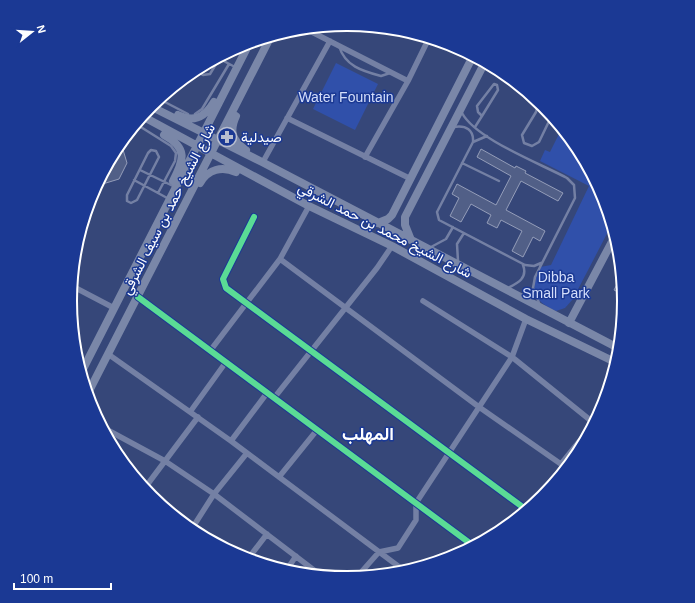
<svg xmlns="http://www.w3.org/2000/svg" width="695" height="603" font-family="Helvetica,Vazirmatn,sans-serif">
<style>
.green{fill:#3050aa}
.building{fill:#515f87;stroke:#949db9}
.lines{fill:none;stroke-linecap:round;stroke-linejoin:round}
.lane{stroke:#7480a4;stroke-width:2.5}
.street{stroke:#7480a4;stroke-width:5.5}
.secondary{stroke:#7a87a8;stroke-width:8}
.cycleway-casing{stroke:#1b3994;stroke-width:8}
.cycleway{stroke:#5adb95;stroke-width:6}
.labels{text-anchor:middle;dominant-baseline:central;stroke-width:3;stroke-linejoin:round;paint-order:stroke}
.park-label{font-size:14px;fill:#d4defb;stroke:#1b3994}
.poi-label{font-size:14px;fill:#fff;stroke:#1b3994;text-anchor:start}
.street-label{font-size:14px;fill:#fff;stroke:#1b3994}
.district-label{font-size:18px;font-weight:bold;fill:#fff;stroke:#1b3994}
.rim{fill:none;stroke:#fff;stroke-width:2}
</style>
<rect width="100%" height="100%" fill="#364779"/>
<!-- green -->
<path class="green" d="M336,63L378,84L355,130L313,109Z
M562,128C586,156 602,188 612,224L573,299L565,308L556,311C532,300 530,291 540,267L551,265L589,186L540,161L545,150L550,152Z"/>
<!-- building -->
<path class="building" d="M121,143L127,163L119,179L96,186Z
M481,149L515,168L516,166L526,171L525,173L563,193L558,201L521,181L506,210L545,231L540,241L533,237L523,257L512,251L522,231L501,220L497,228L487,223L491,215L471,204L461,222L450,216L459,198L452,194L457,184L496,205L511,176L477,157Z
M622,275L624,295L614,290Z"/>
<g class="lines">
<!-- lane -->
<path class="lane" d="M339,46C345,66 362,71 381,76L390,73
M218,58L235,67
M194,70L203,75L210,74L219,59
M512,79C516,96 534,92 538,105L536,112L522,135L524,143L532,146L539,142L552,115
M494,84L497,85L498,90L482,116L478,112L477,106Z
M159,99L188,114
M462,113C476,139 539,163 567,178L574,185L575,198L535,277L533,288L539,303
M195,114L202,109L229,64
M136,124L171,146L176,153L175,161L158,193
M454,127C466,125 474,130 473,142L437,212L439,220L525,265L534,266L541,263
M475,127L482,116
M473,142L487,136
M151,150L156,151L159,157L137,200L131,203L127,201V195L148,153Z
M462,163L499,181
M140,170L175,187
M134,180L169,199
M431,247L446,239L453,227
M458,261L457,244L464,233
M508,288C518,283 528,278 523,265"/>
<!-- street -->
<path class="street" d="M304,28L408,81
M287,118L411,179
M365,157L408,81L429,38
M264,160L330,41
M254,217L223,279L226,288L528,511
M280,259L479,407L568,469
M72,286L114,308
M138,297L475,547
M423,301L512,357L595,424
M210,351L280,259L309,206
M108,354L231,441L406,572
M274,398L377,268L392,246
M190,412L226,362
M102,427L165,461L214,494L323,577
M231,441L267,393
M561,464L594,423
M279,477L317,430
M144,489L198,417
M191,530L214,494L247,453
M247,560L267,534
M286,571L296,556
M356,578L379,552L398,548L416,520V503L512,357L526,319"/>
<!-- secondary -->
<path class="secondary" d="M150,106L262,162L620,349
M178,115C194,123 205,117 214,102
M142,116L309,206L392,246L526,319L617,363
M236,116C229,131 232,141 246,150
M164,135C188,148 184,160 173,181
M200,183C208,169 222,166 236,172
M378,223L388,219L392,215L473,56
M411,240L405,225V217L485,62
M569,323L616,234
M81,373L250,42
M87,395L271,36"/>
<!-- cycleway casing -->
<g class="cycleway-casing">
<path id="cycleway" d="M254,217L223,279L226,288L528,511
M138,297L475,547"/>
</g>
<!-- cycleway -->
<use href="#cycleway" class="cycleway"/>
</g>
<!-- icons -->
<defs>
<g id="pharmacy-ring" transform="scale(1)"><circle r="9.5" fill="#1b3994" stroke="#b9bfd0" stroke-width="1.5"/><path d="M-2-6h4v4h4v4h-4v4h-4v-4h-4v-4h4Z" fill="#b9bfd0"/></g>
</defs>
<g fill-rule="evenodd">
<use href="#pharmacy-ring" x="227" y="137"/>
</g>
<g class="labels">
<!-- park labels -->
<g class="park-label">
<text x="346" y="97">Water Fountain</text>
<text x="556" y="277">Dibba<tspan x="556" dy="16">Small Park</tspan></text>
</g>
<!-- poi labels -->
<g class="poi-label">
<text x="241" y="137">صيدلية</text>
</g>
<!-- street labels -->
<g class="street-label">
<text transform="translate(168 209) rotate(-63)">شارع الشيخ حمد بن سيف الشرقي</text>
<text transform="translate(385 230) rotate(27)">شارع الشيخ محمد بن حمد الشرقي</text>
</g>
<!-- district labels -->
<g class="district-label">
<text x="368" y="434">المهلب</text>
</g>
</g>
<!-- crop -->
<path d="M0 0H695V603H0ZM77 301a270 270 0 1 1 540 0a270 270 0 1 1-540 0Z" fill="#1b3994" fill-rule="evenodd"/>
<path class="rim" d="M77 301a270 270 0 1 1 540 0a270 270 0 1 1-540 0Z"/>
<!-- north arrow -->
<g transform="translate(32 32) rotate(73)" stroke="#1b3994" stroke-width="3" paint-order="stroke">
<path d="M0-3L7 15L0 10L-7 15Z" fill="#ffffff"/>
<text y="-6" font-size="11" font-weight="bold" text-anchor="middle" fill="#ffffff">N</text>
</g>
<!-- scale -->
<path d="M14 583v6h97v-6" fill="none" stroke="#ffffff" stroke-width="2"/>
<text x="20" y="583" font-size="12" fill="#ffffff" stroke="#1b3994" stroke-width="3" paint-order="stroke">100 m</text>
</svg>
